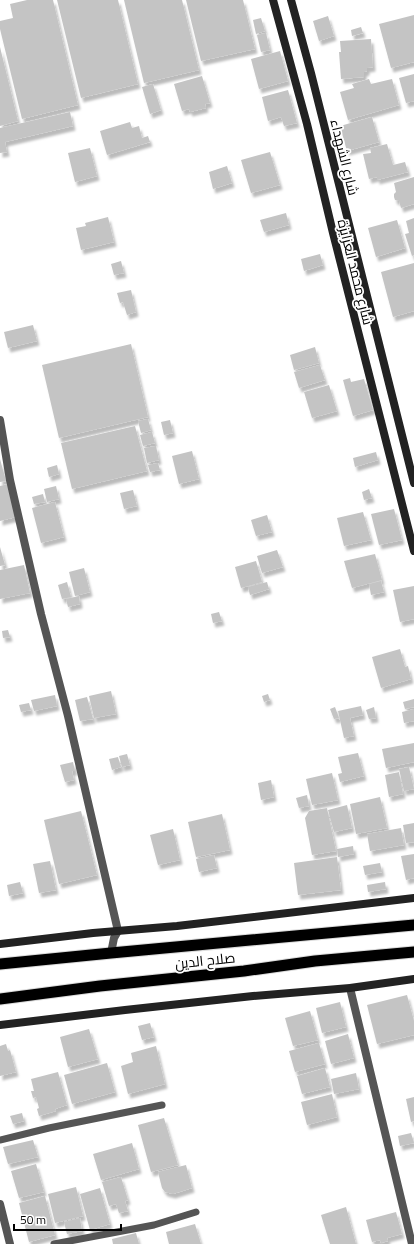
<svg xmlns="http://www.w3.org/2000/svg" width="414" height="1244" font-family="'Titillium Web',Cairo,sans-serif">
<style>
.building{fill:#c4c4c4;filter:url(#shadow)}
.lines{fill:none;stroke-linecap:round;stroke-linejoin:round}
.trunk-casing{stroke:#dbdbdb;stroke-width:13}
.service{stroke:#555;stroke-width:7}
.minor{stroke:#555;stroke-width:8}
.secondary{stroke:#222;stroke-width:8}
.trunk{stroke:#000;stroke-width:11}
.labels{text-anchor:middle;dominant-baseline:central;stroke-width:3.5;stroke-linejoin:round;paint-order:stroke}
.street-label{font-size:14px;fill:#000;stroke:#fff}
</style>
<defs>
<filter id="shadow"><feDropShadow dx="2.5" dy="4.5" stdDeviation="1" flood-color="#0004"/></filter>
</defs>
<rect width="100%" height="100%" fill="#fff"/>
<!-- building -->
<path class="building" d="M27,0H53L78,105L22,119L0,29V21L13,18L10,4Z
M57,0H118L138,84L81,98Z
M124,0H182L199,70L144,83Z
M186,0H243L255,49L201,61Z
M414,15V62L391,68L379,24Z
M328,16L334,36L319,41L313,21Z
M261,18L265,31L256,34L253,20Z
M361,27L363,33L352,36L351,30Z
M266,33L270,50L261,52L257,35Z
M371,39L373,67L367,68V71L364,72V77L341,79L339,52H341L340,41Z
M0,47L18,121L0,126Z
M280,51L288,81L259,89L251,59Z
M414,74V101L406,103L399,78Z
M202,76L210,103L205,104L206,108L190,112L189,109L182,111L174,84Z
M369,79L371,84L392,79L399,105L348,120L340,92L354,88L352,84Z
M153,84L161,110L150,114L142,87Z
M288,90L297,123L284,126L281,117L268,121L262,97Z
M70,112L73,126L5,142L7,152L0,153V128Z
M372,117L379,142L347,151L340,126Z
M130,122L132,128L139,126L142,138L148,136L150,142L107,155L100,131Z
M387,144L393,165L405,162L408,172L377,180V177L369,179L363,154L371,153L370,148Z
M90,148L97,176L75,182L68,153Z
M270,152L280,185L251,193L241,160Z
M227,166L232,183L213,189L209,172Z
M414,177V204L401,208L399,201L395,200L394,197V194L396,192L394,183Z
M286,213L289,225L264,232L260,220Z
M108,217L114,242L81,250L76,228L86,226L85,223Z
M414,218V255L412,256L405,234L409,233L406,221Z
M397,220L405,248L376,257L368,228Z
M320,254L323,265L304,271L301,259Z
M121,261L124,273L114,275L111,264Z
M414,263V311L393,317L381,272Z
M131,290L136,312L127,315L123,302L120,303L117,293Z
M33,325L37,341L8,348L4,332Z
M131,344L148,417L59,438L42,365Z
M315,347L319,363L294,370L290,355Z
M320,365L325,380L299,388L294,372Z
M350,378L351,382L364,379L373,410L353,416L343,380Z
M329,385L337,411L312,418L304,392Z
M148,419L151,430L141,433L138,421Z
M170,420L173,433L164,435L161,422Z
M135,426L147,471L72,489L61,443Z
M152,432L155,443L143,446L140,435Z
M156,446L159,460L147,463L144,448Z
M192,451L199,479L179,484L172,456Z
M376,452L378,460L355,467L353,458Z
M0,459L6,481L0,482Z
M158,463L160,470L150,472L148,465Z
M57,465L59,474L49,477L47,468Z
M8,484L16,517L0,521V486Z
M56,486L59,499L47,502L44,489Z
M369,489L372,498L364,500L362,492Z
M133,490L137,506L124,509L120,493Z
M43,494L45,502L34,504L32,497Z
M55,502L64,537L41,543L32,508Z
M394,509L402,540L379,545L371,514Z
M363,512L371,540L344,546L337,518Z
M267,515L272,532L256,536L251,520Z
M0,547L5,565L0,566Z
M277,550L283,567L262,573L257,556Z
M375,554L382,580L352,588L344,561Z
M256,561L262,582L241,588L235,567Z
M24,565L30,593L0,599V570Z
M84,568L90,592L75,596L69,572Z
M381,581L384,592L371,595L369,584Z
M67,582L71,597L62,599L58,585Z
M267,582L269,589L250,595L248,587Z
M414,586V619L400,622L393,590Z
M79,596L80,604L68,607L66,599Z
M219,612L222,621L213,623L211,614Z
M8,630L10,637L3,638L2,631Z
M400,649L405,667L408,666L411,679L381,688L372,657Z
M111,691L116,714L94,718L89,696Z
M268,694L270,700L264,702L262,696Z
M55,695L57,706L34,711L31,700Z
M87,697L93,719L80,721L75,700Z
M414,699V707L405,709L403,702Z
M29,703L31,710L21,712L19,705Z
M361,706L363,715L350,718L354,736L344,738L338,711Z
M335,707L339,718L334,719L330,709Z
M374,707L376,718L369,719L366,710Z
M414,709V721L404,723L402,712Z
M414,743V762L386,768L382,749Z
M358,753L364,776L340,782L338,774L342,773L338,757Z
M127,754L130,765L122,767L119,756Z
M118,757L121,767L112,770L109,759Z
M73,762L75,771H72L74,780L65,782L60,765Z
M409,767L414,789L404,791L399,769Z
M399,772L403,794L389,797L385,775Z
M332,773L338,800L312,805L306,779Z
M271,780L274,797L261,800L258,783Z
M307,795L309,806L299,808L296,798Z
M380,797L387,828L356,834L350,804Z
M347,805L352,828L334,832L328,810Z
M327,808L336,851L312,855L305,818L309,811Z
M81,811L97,875L59,884L44,820Z
M222,814L230,850L196,857L188,822Z
M414,823V842L406,843L403,825Z
M401,828L404,845L370,851L367,834Z
M173,829L180,860L158,865L150,835Z
M353,846L354,854L338,857L337,849Z
M414,854V878L406,880L401,856Z
M214,855L217,868L199,872L196,859Z
M337,857L341,890L298,895L294,863Z
M50,861L56,890L39,893L33,864Z
M380,863L382,872L365,875L363,866Z
M20,882L23,893L9,896L7,885Z
M385,882L386,889L368,892L367,885Z
M407,995L414,1021V1035L377,1044L367,1005Z
M340,1002L346,1027L322,1033L316,1008Z
M310,1011L318,1040L293,1046L285,1018Z
M150,1023L154,1037L142,1040L138,1026Z
M89,1029L98,1059L68,1067L60,1037Z
M348,1034L354,1058L331,1064L325,1041Z
M319,1043L325,1064L295,1072L289,1051Z
M6,1044L8,1051L10,1050L16,1072L0,1076V1046Z
M156,1046L165,1084L128,1094L121,1066L133,1062L131,1053Z
M107,1063L115,1092L72,1104L64,1075Z
M325,1068L330,1087L302,1094L297,1076Z
M58,1072L67,1105L55,1109L56,1111L39,1116L37,1109L39,1108L36,1097L33,1098L31,1091H34L31,1079Z
M356,1073L359,1089L334,1094L331,1079Z
M332,1094L337,1117L307,1125L301,1102Z
M414,1097V1121L411,1122L406,1099Z
M22,1113L24,1121L13,1124L10,1116Z
M164,1118L178,1165L151,1172L138,1125Z
M411,1133L414,1143L400,1146L398,1136Z
M33,1140L38,1157L8,1164L3,1147Z
M132,1143L139,1169L101,1180L93,1154Z
M36,1164L44,1192L19,1198L11,1171Z
M186,1165L192,1188L173,1194L165,1192L162,1188L158,1172Z
M121,1177L128,1200L125,1201L128,1211L119,1213L116,1204L109,1206L102,1182Z
M76,1187L83,1216L55,1223L48,1194Z
M100,1188L110,1224L90,1230L80,1194Z
M45,1196L55,1235L29,1242L19,1203Z
M346,1207L356,1244H330L321,1215Z
M396,1212L402,1234L387,1238L388,1241L381,1243L380,1240L372,1242L366,1220Z
M80,1218L82,1231L67,1234L64,1222Z
M195,1224L201,1244H169L166,1232Z
M136,1233L139,1244H113L112,1239Z"/>
<g class="lines">
<!-- trunk casing -->
<g class="trunk-casing">
<path id="trunk" d="M0,964L111,953L414,925
M0,999L100,986L244,971L315,961L414,952"/>
</g>
<!-- service -->
<path class="service" d="M0,1140L49,1128L162,1105
M54,1244L154,1225L196,1212"/>
<!-- minor -->
<path class="minor" d="M0,420L10,480L41,614L68,716L118,931L114,938L111,953
M350,988L412,1244
M0,1204L10,1244"/>
<!-- secondary -->
<path class="secondary" d="M273,0L307,124L333,233L414,551
M291,0L311,73L414,483
M0,944L93,933L177,926L414,898
M0,1025L125,1010L253,996L350,988L414,979"/>
<!-- trunk -->
<use href="#trunk" class="trunk"/>
</g>
<g class="labels">
<!-- street labels -->
<g class="street-label">
<text transform="translate(345 157) rotate(76)">شارع الشهداء</text>
<text transform="translate(356 272) rotate(76)">شارع محمد العزايزة</text>
<text transform="translate(205 960) rotate(-6)">صلاح الدين</text>
</g>
</g>
<!-- scale -->
<path d="M14 1224v6h107v-6" fill="none" stroke="#000000" stroke-width="2"/>
<text x="20" y="1224" font-size="12" fill="#000000" stroke="#ffffff" stroke-width="3" paint-order="stroke">50 m</text>
</svg>
